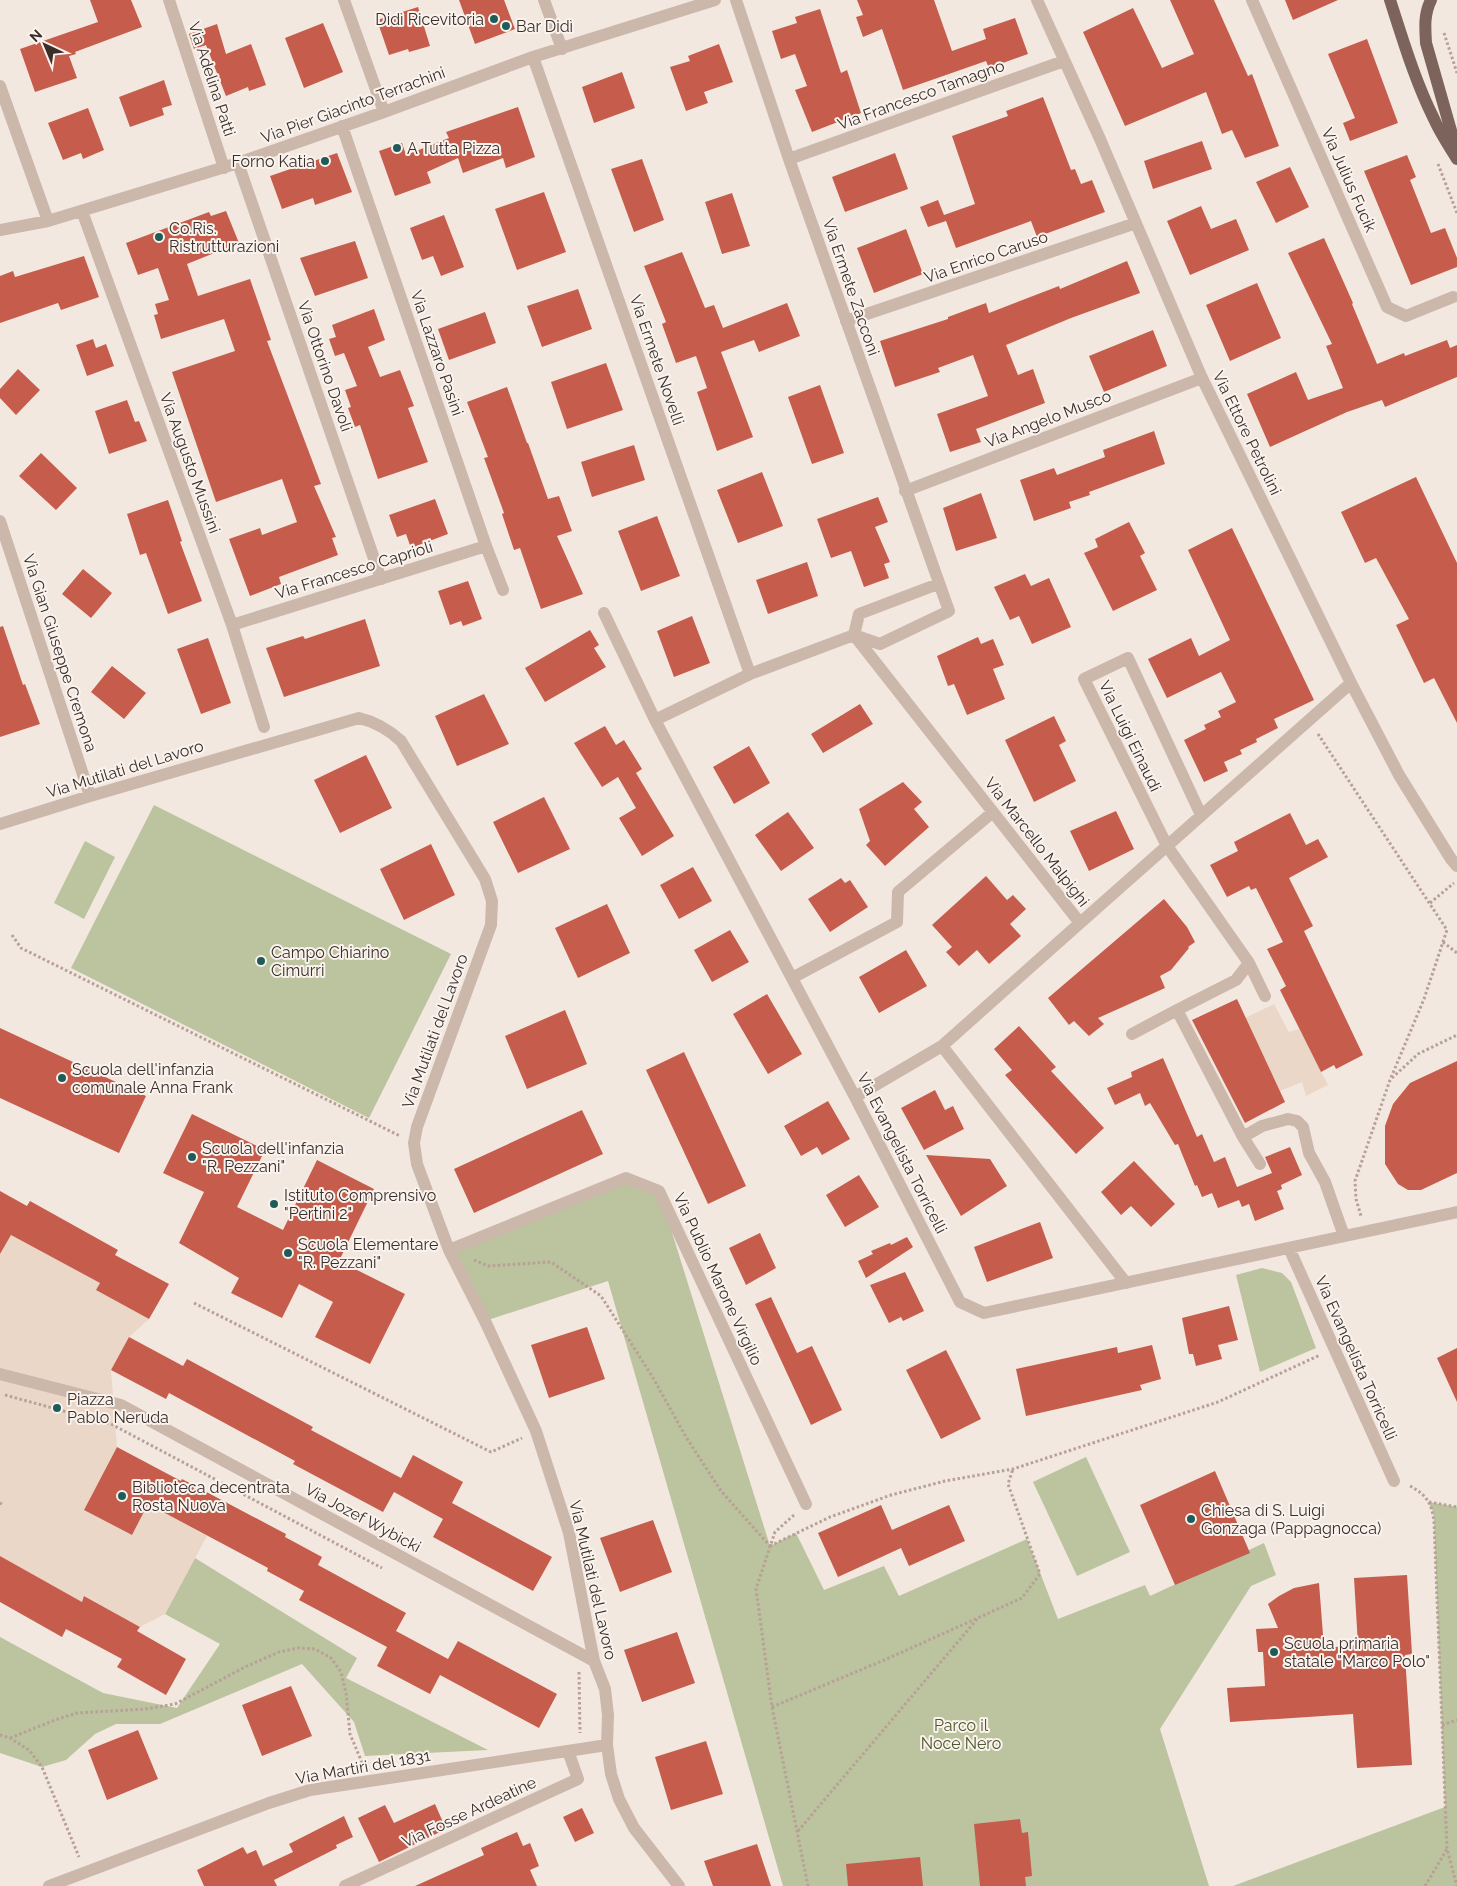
<svg xmlns="http://www.w3.org/2000/svg" width="1457" height="1886" font-family="Raleway,sans-serif">
<style>
.green{fill:#bbc39f}
.plaza{fill:#ebd7c7}
.building{fill:#c65c4b}
.lines{fill:none;stroke-linecap:round;stroke-linejoin:round}
.path{stroke:#b8a096;stroke-width:3;stroke-dasharray:2.5 2.5;stroke-linecap:butt}
.minor{stroke:#ccb7ab;stroke-width:12}
.major{stroke:#7c635c;stroke-width:12}
.poi-dot{fill:#1f5c59;stroke:#faf3ed;stroke-width:2}
.labels{text-anchor:middle;dominant-baseline:central;stroke-width:4;stroke-linejoin:round;paint-order:stroke}
.poi-label{font-size:16px;fill:#3a2e2b;stroke:#faf3ed;text-anchor:start}
.street-label{font-size:16px;fill:#3a2e2b;stroke:#faf3ed}
.park-label{font-size:16px;fill:#4e582e;stroke:#faf3ed}
</style>
<rect width="100%" height="100%" fill="#f3e8e0"/>
<!-- green -->
<path class="green" d="M154,805L451,954L369,1118L71,968Z
M85,841L115,857L84,919L54,903Z
M626,1178L659,1191L770,1546L796,1533L824,1590L884,1566L899,1596L1027,1539L1058,1619L1145,1585L1150,1596L1264,1543L1276,1575L1251,1586L1160,1729L1209,1886H783L608,1281L485,1321L449,1250Z
M1262,1268L1282,1273L1291,1282L1316,1348L1260,1372L1236,1275Z
M1086,1457L1130,1552L1077,1576L1033,1482Z
M1428,1502L1457,1507V1886H1233L1445,1807L1434,1522L1433,1511Z
M195,1558L357,1658L346,1678L488,1750L365,1756L354,1722L302,1664L160,1724H116L95,1734L66,1760L42,1767L0,1753V1637L103,1693L177,1708L220,1644L165,1614Z"/>
<!-- plaza -->
<path class="plaza" d="M1274,1004L1289,1032L1299,1029L1328,1085L1306,1096L1302,1082L1280,1091L1245,1018Z
M11,1235L100,1283L96,1290L149,1319L129,1337L111,1370L117,1447L84,1510L132,1535L148,1504L207,1536L165,1614L140,1627L85,1596L82,1602L0,1556V1252Z"/>
<!-- building -->
<path class="building" d="M90,0H131L142,27L75,52L76,54L69,56L77,78L35,92L20,49L98,22Z
M459,0H504L515,29L475,44Z
M857,0H934L952,51L986,39L983,29L1015,18L1028,54L989,68L986,61L903,90L882,29L863,37L856,17L863,15Z
M1170,0H1214L1248,76L1252,74L1279,146L1245,158L1232,130L1222,134L1206,92L1125,126L1083,32L1133,8L1162,68L1194,54Z
M1285,0H1338L1293,20Z
M418,7L430,46L409,52L408,49L389,55L377,20Z
M820,9L841,73L847,70L861,113L812,132L795,90L807,86L795,54L781,59L772,31L797,23L795,17Z
M323,23L343,72L304,88L285,38Z
M217,24L226,54L251,44L266,85L249,91L248,87L226,96L206,45L194,49L189,34Z
M1367,39L1398,123L1350,141L1343,123L1355,118L1328,54Z
M719,44L733,82L704,92L708,103L686,111L670,67L690,61L688,56Z
M622,72L635,108L594,123L582,87Z
M164,80L172,105L162,108L164,115L130,127L119,97Z
M1043,97L1071,170L1075,169L1081,184L1092,180L1105,212L1037,237L1031,221L956,248L946,221L928,227L920,207L938,200L944,215L975,204L952,136L1008,116L1006,111Z
M518,107L535,157L506,168L503,158L463,173L458,158L427,172L431,183L395,196L379,151L402,143L406,155L449,138L446,132Z
M88,108L104,150L83,159L81,153L63,160L48,123Z
M1202,141L1212,169L1153,189L1144,161Z
M337,153L352,192L315,205L313,198L282,209L270,176Z
M895,153L908,189L845,212L832,177Z
M1407,155L1416,177L1410,180L1431,233L1445,228L1457,258V267L1411,285L1364,171Z
M642,159L664,220L634,232L611,169Z
M1290,167L1309,207L1276,223L1256,182Z
M544,192L566,252L517,270L495,209Z
M732,193L750,246L722,254L705,202Z
M1201,206L1211,229L1236,219L1249,250L1190,275L1167,221Z
M226,211L239,243L187,264L198,296L250,279L271,340L267,341L321,484L314,486L336,537L332,538L338,555L279,577L281,584L250,596L229,539L260,528L262,535L297,522L282,479L216,502L172,372L235,351L224,319L161,339L154,315L158,314L155,304L169,300L158,268L138,275L126,243L209,212L211,216Z
M444,215L464,267L441,276L433,256L422,260L410,228Z
M906,229L923,274L874,293L857,248Z
M1324,238L1353,303L1352,304L1377,364L1404,353L1405,356L1447,340L1450,348L1457,345V377L1385,407L1382,400L1347,412L1270,447L1247,394L1296,372L1308,400L1343,388L1326,346L1332,344L1288,253Z
M355,241L368,278L315,296L300,258Z
M682,252L705,308L714,305L723,328L787,303L800,336L759,352L754,340L721,352L753,437L717,451L697,392L707,388L696,356L676,363L662,324L666,322L644,266Z
M84,256L99,297L61,310L58,303L0,323V276L13,271L15,277Z
M1127,261L1140,293L1071,318L1006,345L1018,375L1033,369L1045,403L976,429L981,442L950,452L937,414L988,396L973,355L938,368L940,372L895,387L880,341L948,319V317L986,303L989,313L1059,286L1060,289Z
M1257,283L1281,338L1230,361L1206,305Z
M578,289L592,329L542,347L527,306Z
M374,309L385,340L368,347L380,377L400,370L414,406L408,408L428,462L378,479L360,425L355,427L348,408L351,407L345,390L357,386L344,353L335,356L329,339L336,337L332,325Z
M485,312L496,343L449,360L438,329Z
M1153,330L1167,366L1104,392L1089,356Z
M93,339L96,348L106,344L114,366L87,376L76,345Z
M606,363L623,410L567,429L551,382Z
M18,369L40,390L16,415L0,398V389Z
M820,385L844,453L812,464L788,397Z
M507,387L527,443H528L548,499L559,496L572,531L557,536L583,594L541,609L520,548L514,550L502,514L504,513L484,458L488,457L467,402Z
M127,400L135,422L139,421L147,441L109,454L95,411Z
M1154,431L1165,464L1089,492L1090,495L1069,502L1071,508L1034,521L1020,480L1054,468L1057,475L1105,457L1103,450Z
M634,445L645,480L592,497L581,462Z
M41,453L77,488L56,510L19,476Z
M762,472L783,526L738,543L717,490Z
M1416,477L1457,563V723L1434,678L1424,683L1396,625L1409,619L1376,558L1365,563L1341,512Z
M981,493L997,538L956,551L943,508Z
M878,497L888,522L875,527L890,562L884,564L889,578L864,587L851,551L831,558L817,519Z
M435,499L448,534L411,548L406,534L397,537L389,515Z
M168,500L182,541L180,542L202,601L168,614L146,553L140,555L127,514Z
M657,516L680,576L641,591L618,531Z
M1129,522L1145,553L1140,556L1157,590L1113,611L1084,553L1098,547L1095,539Z
M1232,528L1314,700L1274,719L1278,728L1256,739L1257,742L1240,750L1242,754L1224,762L1228,771L1204,782L1184,740L1206,729L1204,725L1221,717L1218,711L1236,702L1221,672L1167,698L1148,659L1191,638L1199,656L1230,640L1188,550Z
M807,562L818,596L768,614L756,580Z
M83,569L112,593L91,618L62,594Z
M1025,574L1031,586L1049,578L1071,627L1032,644L1019,616L1010,620L994,587Z
M468,581L482,619L463,626L461,621L450,625L438,591Z
M692,616L710,663L674,677L657,631Z
M365,619L380,666L284,697L266,648L303,636L305,639Z
M3,626L23,685L25,684L40,724L0,737V627Z
M590,630L599,645L594,648L606,667L545,702L525,668Z
M978,637L981,644L993,639L1004,665L993,669L1005,699L967,715L954,684L948,686L937,656Z
M208,638L231,703L201,714L177,649Z
M112,666L146,693L124,719L91,692Z
M484,694L509,744L457,766L435,716Z
M860,704L873,724L823,753L811,734Z
M1054,716L1066,741L1059,745L1076,781L1034,802L1005,740Z
M605,726L616,745L624,740L642,769L636,773L674,836L642,856L619,818L636,808L618,777L602,787L574,743Z
M749,746L770,783L734,804L713,767Z
M366,755L392,808L340,833L314,780Z
M903,782L922,802L914,809L929,827L885,866L866,845L870,841L859,809Z
M544,797L570,849L518,873L493,822Z
M1116,811L1134,849L1089,871L1070,831Z
M788,812L814,848L781,871L755,835Z
M1290,813L1306,845L1318,839L1328,857L1289,878L1313,926L1304,931L1363,1055L1336,1069L1334,1065L1321,1072L1280,990L1286,986L1267,949L1283,942L1256,888L1251,890L1249,886L1227,897L1210,865L1238,851L1234,842Z
M431,844L455,895L404,920L380,869Z
M693,867L712,901L679,919L660,885Z
M986,876L1007,900L1013,895L1026,909L1010,924L1021,936L989,964L977,950L959,966L946,952L952,947L932,925Z
M841,878L845,883L850,880L868,907L830,932L808,899Z
M1164,899L1187,927L1195,942L1188,947L1189,948L1171,970L1160,976L1165,988L1098,1018L1104,1024L1089,1036L1074,1021L1069,1025L1048,998Z
M607,904L630,953L578,978L555,928Z
M730,930L749,962L712,982L694,950Z
M906,950L927,986L879,1013L859,977Z
M767,994L802,1054L768,1074L733,1014Z
M1237,999L1285,1102L1245,1123L1192,1020Z
M565,1010L587,1064L527,1089L505,1036Z
M1019,1026L1056,1067L1051,1071L1104,1128L1076,1154L1005,1075L1012,1070L994,1049Z
M0,1028L146,1096L119,1153L0,1098Z
M684,1052L746,1186L708,1204L646,1070Z
M1163,1058L1197,1137L1202,1134L1214,1162L1225,1157L1237,1187L1272,1173L1265,1157L1290,1147L1302,1175L1281,1185L1282,1189L1277,1191L1284,1209L1255,1221L1249,1204L1242,1207L1239,1200L1218,1208L1212,1193L1202,1197L1197,1185L1195,1186L1178,1144L1175,1145L1150,1103L1145,1106L1140,1093L1115,1105L1107,1088L1132,1077L1131,1072Z
M1457,1061V1173L1421,1190H1408L1398,1184L1385,1164V1126L1393,1104L1410,1083Z
M935,1090L945,1110L953,1106L964,1129L924,1150L901,1108Z
M828,1101L850,1139L822,1155L817,1147L801,1156L784,1126Z
M582,1110L603,1154L474,1213L454,1169Z
M192,1114L265,1150L237,1207L283,1230L317,1160L374,1189L339,1261L405,1294L370,1364L315,1337L333,1302L299,1284L282,1318L231,1293L239,1278L179,1243L204,1192L163,1173Z
M926,1155L990,1159L1007,1186L961,1216Z
M1134,1161L1175,1204L1151,1227L1131,1206L1121,1215L1101,1192Z
M859,1175L879,1207L845,1227L826,1195Z
M0,1191L27,1206L30,1201L118,1250L115,1255L169,1284L149,1319L96,1290L100,1283L11,1235L0,1254Z
M1040,1222L1053,1258L987,1282L974,1247Z
M760,1233L776,1268L746,1285L729,1248Z
M907,1237L913,1247L866,1278L858,1261L873,1254L871,1251L890,1243L891,1245Z
M905,1272L924,1311L903,1321L901,1317L889,1323L870,1285Z
M771,1297L797,1353L812,1346L842,1410L811,1425L755,1304Z
M1229,1306L1238,1340L1218,1345L1222,1359L1196,1366L1193,1354H1189L1182,1318Z
M587,1327L605,1379L549,1398L531,1345Z
M129,1337L183,1366L187,1359L313,1427L311,1430L401,1478L413,1455L463,1482L452,1503L552,1557L533,1591L433,1537L443,1519L394,1492L383,1512L293,1464L295,1461L169,1393L166,1399L111,1370Z
M1152,1345L1161,1379L1140,1385L1142,1390L1026,1416L1016,1369L1117,1347L1118,1353Z
M1457,1348V1402L1437,1358Z
M946,1350L981,1419L941,1439L906,1370Z
M117,1447L181,1481L182,1479L286,1534L285,1537L322,1557L318,1565L406,1613L396,1631L448,1659L458,1641L557,1694L539,1728L440,1675L430,1694L377,1666L387,1647L299,1600L304,1591L267,1571L268,1568L148,1504L132,1535L84,1510Z
M1215,1471L1250,1553L1175,1585L1140,1505Z
M881,1505L892,1530L949,1505L965,1541L909,1566L901,1548L838,1577L818,1533Z
M653,1520L672,1572L620,1592L600,1538Z
M0,1556L82,1602L84,1596L140,1627L137,1631L186,1659L166,1695L117,1667L122,1659L66,1629L62,1637L0,1602Z
M1407,1575L1412,1654L1405,1655L1412,1765L1357,1768L1353,1714L1230,1722L1227,1688L1265,1686L1263,1652H1258L1256,1629L1278,1628L1268,1604L1279,1596L1294,1588L1319,1583L1324,1648L1358,1645L1354,1578Z
M677,1632L695,1683L642,1702L624,1650Z
M291,1686L312,1736L262,1756L242,1705Z
M138,1730L158,1779L107,1800L88,1750Z
M706,1741L723,1794L671,1810L655,1757Z
M435,1804L446,1829L379,1862L358,1818L385,1805L394,1823Z
M582,1808L594,1833L575,1842L563,1817Z
M344,1816L353,1837L336,1845L337,1848L274,1880L277,1886H204L197,1870L243,1847L247,1854L256,1850L263,1866L293,1852L289,1844Z
M1020,1819L1022,1833L1028,1832L1032,1876L1025,1877L1026,1886H980L974,1824Z
M517,1832L523,1846L530,1843L539,1866L530,1870L537,1886H415L484,1855L481,1848Z
M757,1844L771,1886H713L704,1861Z
M920,1857L923,1886H848L846,1864Z"/>
<g class="lines">
<!-- path -->
<path class="path" d="M1444,33L1457,73
M1438,164L1457,213
M1318,734L1447,930L1424,999L1390,1080L1355,1181L1356,1199L1361,1216
M1430,903L1454,883
M12,935L21,948L400,1136
M1443,942L1457,953
M1392,1078L1418,1054L1457,1035
M474,1260L488,1266L551,1262L601,1296L652,1376L686,1437L721,1491L770,1546
M194,1303L491,1452L522,1438
M5,1395L111,1424L382,1568
M1410,1486C1427,1495 1432,1504 1434,1522L1447,1849L1457,1886
M1429,1502L1457,1507
M0,1503L2,1504
M794,1515L775,1532L756,1589L772,1707L808,1886
M770,1546L830,1517L891,1495L945,1481L1013,1469L1218,1402L1320,1355
M579,1672L580,1733
M772,1707L889,1658L1022,1598L1040,1574L1008,1484L1013,1469
M1442,1725L1457,1720
M0,1735L10,1738L29,1750L42,1767L79,1857
M10,1738L55,1720L77,1713L145,1709L175,1704L247,1666L279,1652L298,1648L315,1649L331,1658L341,1672L346,1693L350,1734L363,1765
M798,1831L978,1618
M1425,1886L1447,1849"/>
<!-- minor -->
<path class="minor" d="M169,0L224,168
M344,0L384,112
M544,0L562,49
M736,0L789,159L949,611L880,644L854,635
M1037,0L1100,139L1202,378L1351,683L1399,775L1451,859L1457,866
M1252,0L1387,307L1406,316L1453,297
M533,57L750,674
M0,86L48,221
M342,126L486,546L503,590
M789,159L1064,61
M238,163L381,579
M82,211L232,625L264,727
M0,230L48,221L238,163L384,112L533,57L715,0
M846,321L1136,223
M905,491L1202,378
M0,521L90,796
M604,613L655,720L855,1097L960,1302L984,1313L1457,1212
M232,625L486,546
M854,635L1080,923L942,1046L855,1097
M854,635L859,614L938,584
M655,720L750,674L854,635
M1201,815L1128,658L1084,679L1167,846L1249,963L1265,996
M0,824L90,796L359,718C376,722 388,729 401,741L485,879L492,901L491,925L417,1127L414,1143L417,1164L449,1250L485,1321L536,1431L569,1533L594,1661L605,1689L608,1715L607,1745L611,1774L619,1799L634,1828L679,1886
M1080,923L1351,683
M1249,963L1236,980L1177,1010L1243,1137L1260,1164
M792,978L897,922L898,892L993,812
M1132,1034L1177,1010
M942,1046L1126,1283
M1243,1137L1262,1126L1288,1119L1297,1121L1303,1127L1309,1153L1325,1182L1344,1236
M1289,1248L1394,1481
M449,1250L626,1178L659,1191L806,1504
M0,1374L121,1405L594,1661
M49,1886L269,1803L310,1790L607,1745
M345,1886L578,1779L568,1751"/>
<!-- major -->
<path class="major" d="M1390,0C1403,40 1415,81 1434,119C1440,133 1449,146 1457,159
M1431,0C1424,14 1425,27 1426,43L1456,148"/>
</g>
<!-- markers -->
<g class="poi-dot">
<circle cx="494" cy="19" r="5"/>
<circle cx="506" cy="26" r="5"/>
<circle cx="397" cy="148" r="5"/>
<circle cx="325" cy="161" r="5"/>
<circle cx="159" cy="237" r="5"/>
<circle cx="261" cy="961" r="5"/>
<circle cx="62" cy="1078" r="5"/>
<circle cx="192" cy="1157" r="5"/>
<circle cx="274" cy="1204" r="5"/>
<circle cx="288" cy="1253" r="5"/>
<circle cx="57" cy="1408" r="5"/>
<circle cx="122" cy="1496" r="5"/>
<circle cx="1191" cy="1519" r="5"/>
<circle cx="1274" cy="1652" r="5"/>
</g>
<g class="labels">
<!-- poi labels -->
<g class="poi-label">
<text x="484" y="19" text-anchor="end">Didì Ricevitoria</text>
<text x="516" y="26">Bar Didì</text>
<text x="407" y="148">A Tutta Pizza</text>
<text x="315" y="161" text-anchor="end">Forno Katia</text>
<text x="169" y="228">Co.Ris.<tspan x="169" dy="18">Ristrutturazioni</tspan></text>
<text x="271" y="952">Campo Chiarino<tspan x="271" dy="18">Cimurri</tspan></text>
<text x="72" y="1069">Scuola dell'infanzia<tspan x="72" dy="18">comunale Anna Frank</tspan></text>
<text x="202" y="1148">Scuola dell'infanzia<tspan x="202" dy="18">"R. Pezzani"</tspan></text>
<text x="284" y="1195">Istituto Comprensivo<tspan x="284" dy="18">"Pertini 2"</tspan></text>
<text x="298" y="1244">Scuola Elementare<tspan x="298" dy="18">"R. Pezzani"</tspan></text>
<text x="67" y="1399">Piazza<tspan x="67" dy="18">Pablo Neruda</tspan></text>
<text x="132" y="1487">Biblioteca decentrata<tspan x="132" dy="18">Rosta Nuova</tspan></text>
<text x="1201" y="1510">Chiesa di S. Luigi<tspan x="1201" dy="18">Gonzaga (Pappagnocca)</tspan></text>
<text x="1284" y="1643">Scuola primaria<tspan x="1284" dy="18">statale "Marco Polo"</tspan></text>
</g>
<!-- street labels -->
<g class="street-label">
<text transform="translate(212 79) rotate(72)">Via Adelina Patti</text>
<text transform="translate(921 95) rotate(-20)">Via Francesco Tamagno</text>
<text transform="translate(353 105) rotate(-20)">Via Pier Giacinto Terrachini</text>
<text transform="translate(1349 180) rotate(66)">Via Julius Fucik</text>
<text transform="translate(986 257) rotate(-19)">Via Enrico Caruso</text>
<text transform="translate(851 287) rotate(71)">Via Ermete Zacconi</text>
<text transform="translate(437 353) rotate(71)">Via Lazzaro Pasini</text>
<text transform="translate(657 360) rotate(71)">Via Ermete Novelli</text>
<text transform="translate(325 366) rotate(71)">Via Ottorino Davoli</text>
<text transform="translate(1048 419) rotate(-21)">Via Angelo Musco</text>
<text transform="translate(1247 433) rotate(64)">Via Ettore Petrolini</text>
<text transform="translate(190 463) rotate(70)">Via Augusto Mussini</text>
<text transform="translate(354 570) rotate(-17)">Via Francesco Caprioli</text>
<text transform="translate(60 653) rotate(72)">Via Gian Giuseppe Cremona</text>
<text transform="translate(1130 736) rotate(64)">Via Luigi Einaudi</text>
<text transform="translate(125 769) rotate(-17)">Via Mutilati del Lavoro</text>
<text transform="translate(1037 842) rotate(52)">Via Marcello Malpighi</text>
<text transform="translate(435 1031) rotate(-70)">Via Mutilati del Lavoro</text>
<text transform="translate(902 1153) rotate(63)">Via Evangelista Torricelli</text>
<text transform="translate(718 1279) rotate(65)">Via Publio Marone Virgilio</text>
<text transform="translate(1356 1358) rotate(66)">Via Evangelista Torricelli</text>
<text transform="translate(363 1518) rotate(28)">Via Jozef Wybicki</text>
<text transform="translate(593 1580) rotate(77)">Via Mutilati del Lavoro</text>
<text transform="translate(363 1767) rotate(-10)">Via Martiri del 1831</text>
<text transform="translate(469 1812) rotate(-25)">Via Fosse Ardeatine</text>
</g>
<!-- park labels -->
<g class="park-label">
<text x="961" y="1725">Parco il<tspan x="961" dy="18">Noce Nero</tspan></text>
</g>
</g>
<!-- north arrow -->
<g transform="translate(45 45) rotate(316)" stroke="#faf3ed" stroke-width="4" paint-order="stroke">
<path d="M0-4L9 19L0 12L-9 19Z" fill="#3a2e2b"/>
<text y="-8" font-size="14" font-weight="bold" text-anchor="middle" fill="#3a2e2b">N</text>
</g>
</svg>
